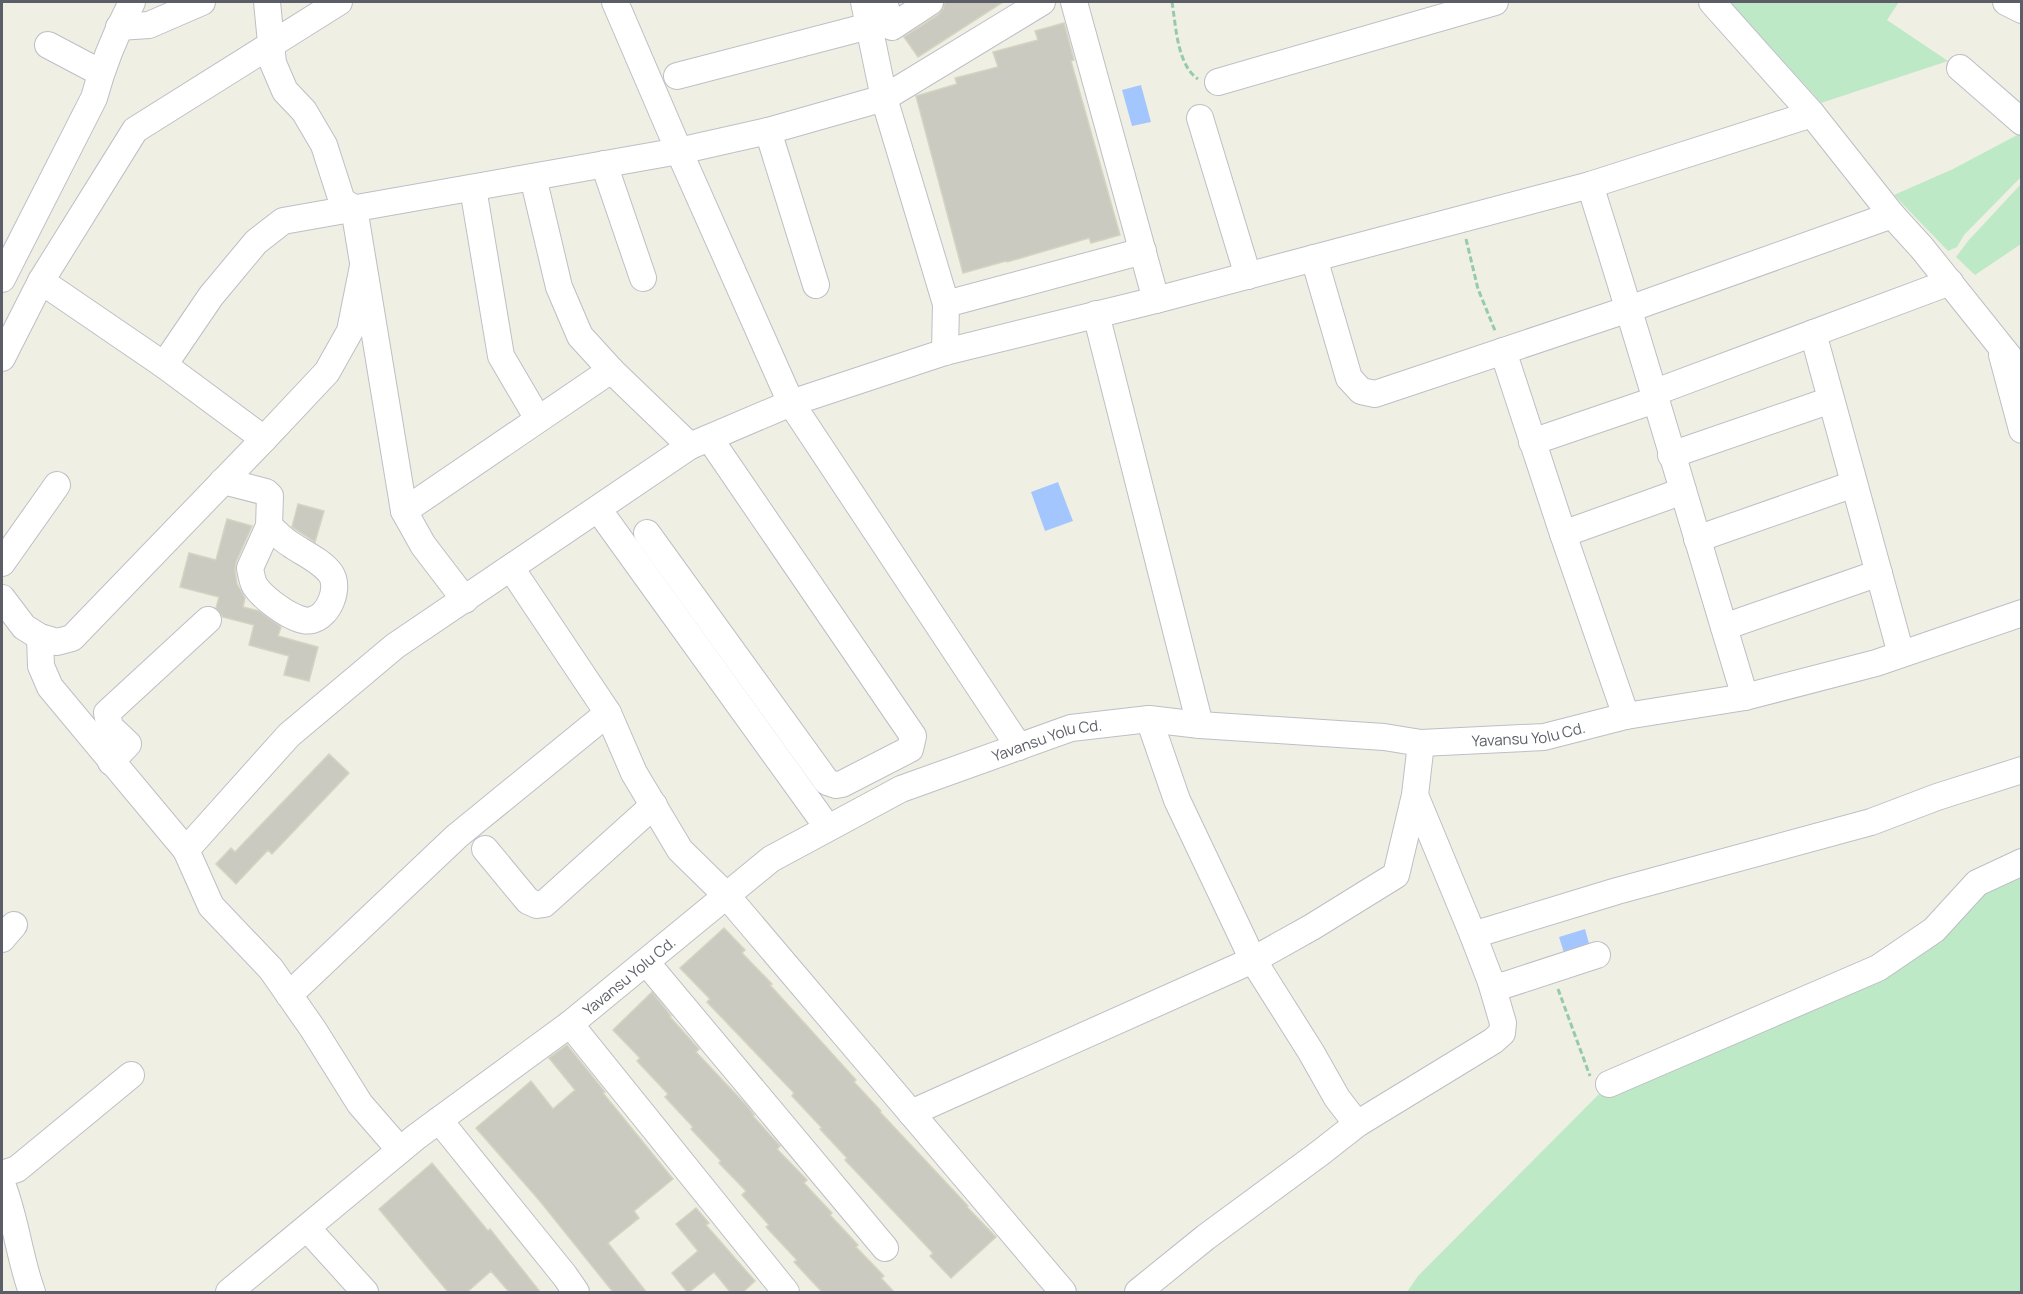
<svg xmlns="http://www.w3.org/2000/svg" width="2023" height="1294" font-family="Manrope,sans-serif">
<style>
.green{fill:#bee9c6}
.water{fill:#a4c6ff}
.building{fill:#cacac0;stroke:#d5d3c1;stroke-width:1.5}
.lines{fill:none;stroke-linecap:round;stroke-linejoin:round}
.minor-casing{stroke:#bdbfc6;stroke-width:28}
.path{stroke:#96caaf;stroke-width:3;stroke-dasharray:6 3;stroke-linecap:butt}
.minor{stroke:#fff;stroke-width:26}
.labels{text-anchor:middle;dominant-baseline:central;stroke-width:5;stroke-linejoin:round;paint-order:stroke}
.street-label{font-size:15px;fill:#5b5e66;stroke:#fff}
</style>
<rect width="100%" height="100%" fill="#f0efe3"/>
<!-- green -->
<path class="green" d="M1730,2H1899L1887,20L1948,61L1821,103Z
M2021,133V177L1964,235L1957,247L1948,251L1894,195L1953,169Z
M2021,184V244L1975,275L1956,257L1968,241Z
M2021,862V1292H1407L1418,1276L1609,1084L1878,968Z"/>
<!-- water -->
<path class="water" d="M1141,85L1151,122L1132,126L1122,90Z
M1058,482L1073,521L1045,531L1031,492Z
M1585,929L1590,947L1564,953L1559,937Z"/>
<!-- building -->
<path class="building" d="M945,2H1003L918,57L904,37L938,15L943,9Z
M1064,23L1074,60L1071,61L1120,235L1091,243L1089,238L1007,262L1006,261L963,273L916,96L957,84L955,78L998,67L993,52L1038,40L1035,31Z
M298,504L324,511L315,542L292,527Z
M227,519L252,526L236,562L235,570L237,584L245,598L243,607L259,611L281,627L278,636L318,647L309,681L284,675L289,656L249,645L254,625L223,617L216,608L219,597L180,587L189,553L216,560Z
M329,754L349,773L272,854L268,850L236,884L216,864L231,848L235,852Z
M724,928L745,950L742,953L772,984L770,985L856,1080L854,1082L881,1111L880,1112L968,1206L967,1207L996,1237L951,1278L930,1256L933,1253L845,1160L847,1158L820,1129L822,1128L792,1096L794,1093L707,1002L710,999L680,968Z
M652,992L671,1016L670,1017L699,1049L696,1052L747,1106L754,1115L753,1116L780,1146L777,1149L807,1180L804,1183L832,1213L830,1215L858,1245L856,1247L884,1276L881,1278L895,1293H823L794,1262L797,1260L766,1227L769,1225L742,1195L746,1191L719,1163L721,1161L691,1129L693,1127L665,1097L668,1094L637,1061L640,1058L613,1030Z
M567,1045L605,1092L603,1093L673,1179L634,1211L639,1218L608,1243L647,1293L613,1292L539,1200L476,1128L531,1081L553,1109L575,1090L549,1058Z
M432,1163L488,1231L490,1229L541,1293H510L491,1271L466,1293H449L379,1209Z
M696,1208L709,1223L706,1225L755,1281L742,1293H731L714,1272L688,1293L672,1273L698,1251L676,1224Z"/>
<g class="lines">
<!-- minor casing -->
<g class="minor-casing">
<g id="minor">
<path d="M267,2L273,63L285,91L304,111L324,145L342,201L354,208"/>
<path d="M615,2L679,151L791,403L1019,747"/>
<path d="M864,2L884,98L946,304L945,352"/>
<path d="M884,2L892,27L930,2"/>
<path d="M1712,2L1812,114L1892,215L1922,248L2022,373"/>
<path d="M2006,2L2022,10"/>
<path d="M119,27L149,25L202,2"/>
<path d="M48,45L101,73"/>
<path d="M1960,68L2022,122"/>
<path d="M677,76L869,26"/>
<path d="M1218,82L1495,2"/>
<path d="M1200,118L1248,276"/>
<path d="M768,131L816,285"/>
<path d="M604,164L643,278"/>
<path d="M533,177L559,287L580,336L611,370L690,446"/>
<path d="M1590,185C1644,355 1693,526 1745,697"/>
<path d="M473,188L501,356L538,419"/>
<path d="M354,208L404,511L423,545L465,600"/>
<path d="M1314,258L1349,378L1361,391L1375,394L1629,309L1892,215"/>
<path d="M2,279L94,98C103,64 116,33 132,2"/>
<path d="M41,281L164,365L264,439"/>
<path d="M1156,300L1590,185L1812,114"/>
<path d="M946,304L1143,251"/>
<path d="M1096,314L1200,725"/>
<path d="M1813,333L1901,654"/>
<path d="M1503,351L1563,534L1626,716"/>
<path d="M2002,355L2022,430"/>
<path d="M2,358L41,281L135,130L339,2"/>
<path d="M164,365L211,296L256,242L283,221L679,151L768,131L884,98L1042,2"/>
<path d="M1653,393L1950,282"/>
<path d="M1532,442L1655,400"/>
<path d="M1671,455L1831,400"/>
<path d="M223,481L266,492L270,496L269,526L250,568C251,573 252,581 255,586C263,598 297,625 312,620C329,616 340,588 331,574C322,561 303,553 290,544C282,539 276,532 269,526"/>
<path d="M598,509L828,828"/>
<path d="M404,511L611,370"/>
<path d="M647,533L827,782L836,785L842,784L910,749L913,736L710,439"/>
<path d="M1563,534L1683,491"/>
<path d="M1697,539L1854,484"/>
<path d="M2,563L57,485"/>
<path d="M511,568L608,713L634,773L680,850L727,896L1063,1292"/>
<path d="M2,598L24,627L40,637L57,642L72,638L264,439L327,372L350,331L363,266"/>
<path d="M1724,627L1879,573"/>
<path d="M40,637L41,666L50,687L186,850L211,906L271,969L313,1029L360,1104L400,1150"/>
<path d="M1149,719L1177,800L1253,960L1311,1052L1337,1098L1357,1124"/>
<path d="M111,762L128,744L110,727L107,713L208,620"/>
<path d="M485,849L528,901L537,905L544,904L654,805"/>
<path d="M186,850L289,735L395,646L690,446L791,403L945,352L1156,300L1074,2"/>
<path d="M1473,935L1617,891L1871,822L1937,797L2022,770"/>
<path d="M2,939L14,925"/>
<path d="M646,962L885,1248"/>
<path d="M1491,982L1502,986L1597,955"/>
<path d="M289,995L457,836L608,713"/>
<path d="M570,1024L786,1292"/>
<path d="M1609,1084L1878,968L1934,930L1977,883L2022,862"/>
<path d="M911,1113L1253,960L1312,927L1396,875L1415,795L1421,743"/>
<path d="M439,1120L565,1276L576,1292"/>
<path d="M2,1174L17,1169L131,1075"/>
<path d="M2,1184C16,1219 19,1257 32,1292"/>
<path d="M307,1228L365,1292"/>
<path id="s1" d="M229,1292L416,1137L570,1024L771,859L901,789L1071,728L1149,719L1200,725L1384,737L1421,743L1544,737L1626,716L1745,697L1876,663L2022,613"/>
<path d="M1138,1292L1206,1237L1320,1153L1357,1124L1493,1041L1502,1033L1503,1023L1491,982L1473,935L1415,795"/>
</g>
</g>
<!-- path -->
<path class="path" d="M1172,2C1176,26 1177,65 1198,79
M1466,239L1478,289L1496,333
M1558,989L1590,1076"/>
<!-- minor -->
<use href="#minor" class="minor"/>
</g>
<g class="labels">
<!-- street labels -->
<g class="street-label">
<text stroke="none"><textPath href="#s1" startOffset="1482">Yavansu Yolu Cd.</textPath></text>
<text stroke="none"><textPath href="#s1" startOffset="996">Yavansu Yolu Cd.</textPath></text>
<text stroke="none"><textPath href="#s1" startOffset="510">Yavansu Yolu Cd.</textPath></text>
</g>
</g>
<!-- border -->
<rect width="2023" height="1294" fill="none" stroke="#5b5e66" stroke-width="6"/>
</svg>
